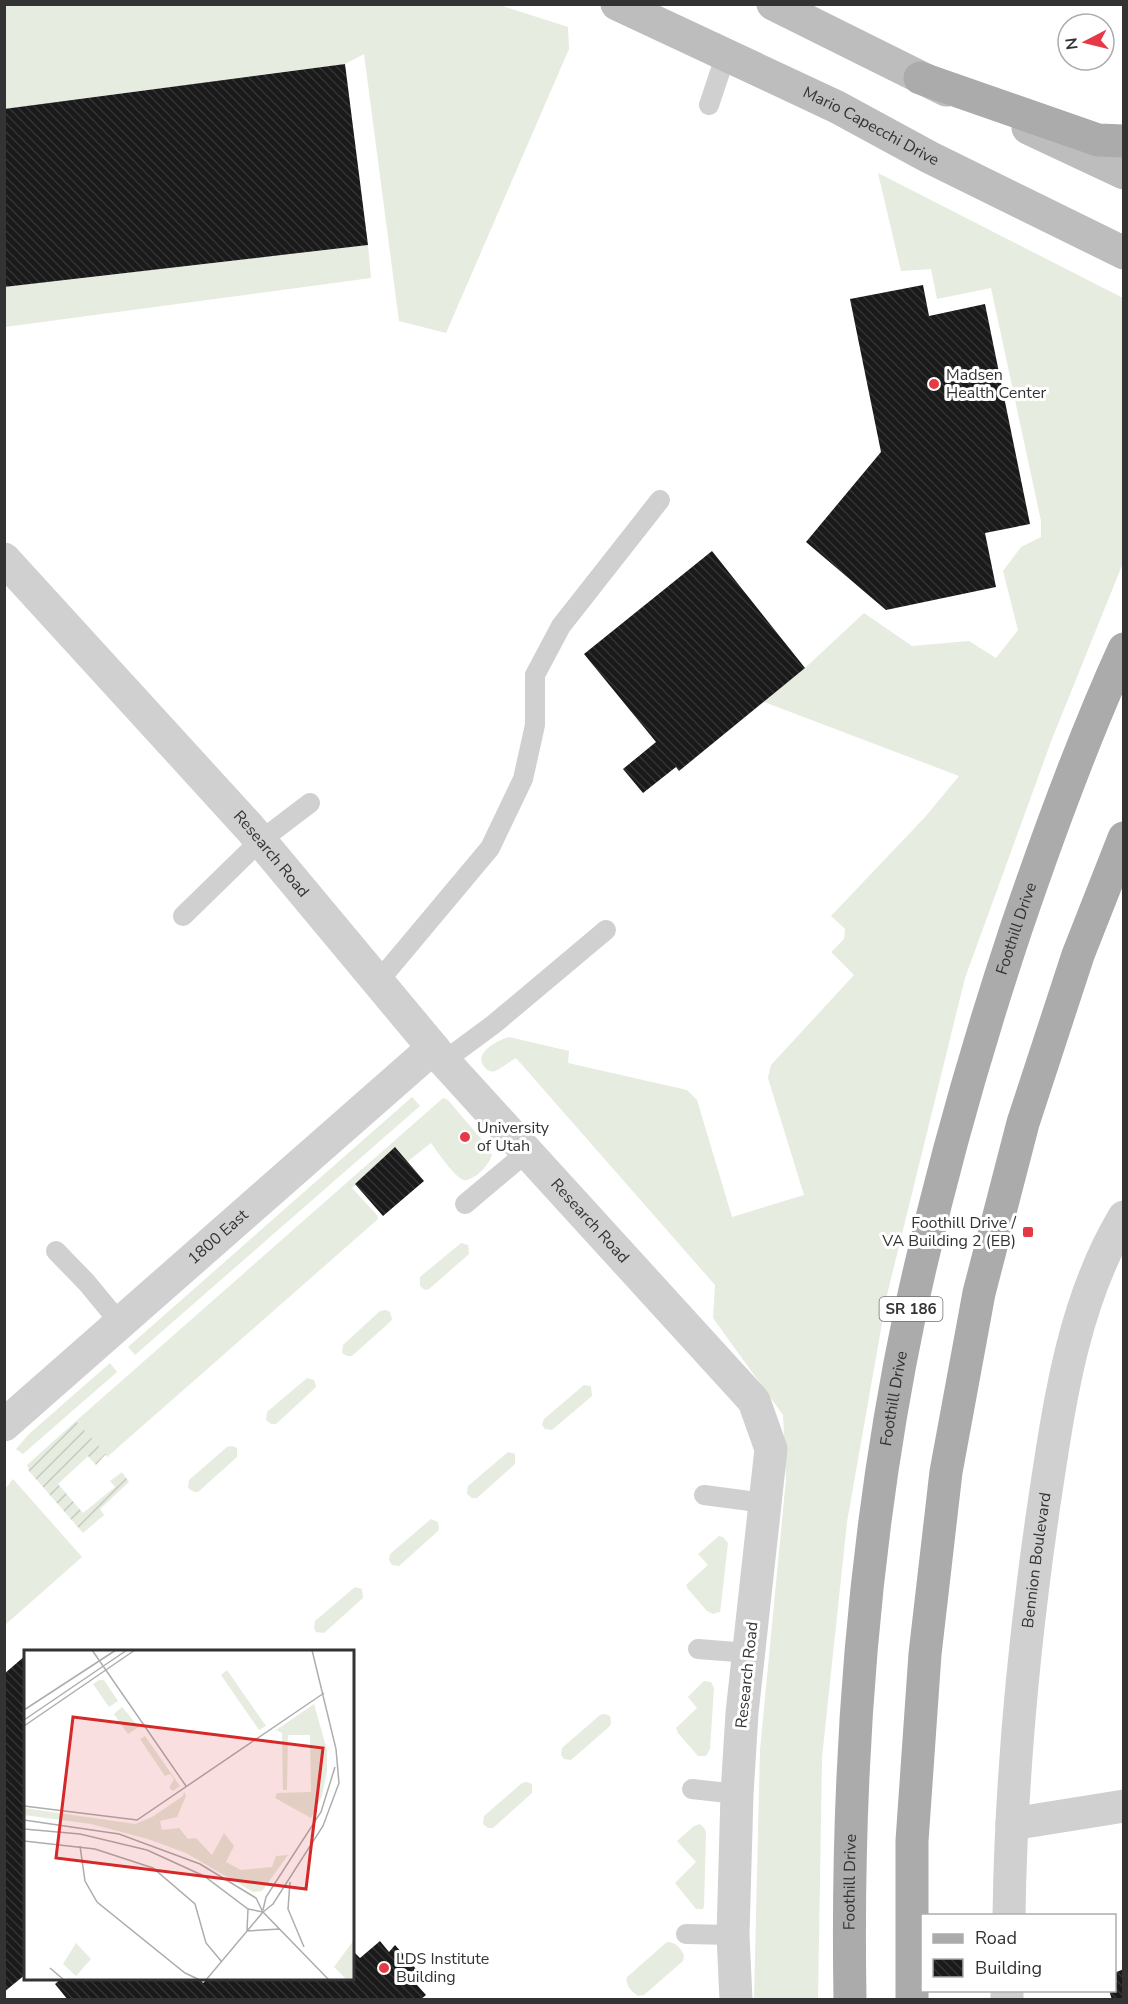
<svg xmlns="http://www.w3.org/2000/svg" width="1128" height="2004" font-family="'Nunito Sans',sans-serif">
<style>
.grass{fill:#e6ecdf}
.garden{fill:url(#garden-furrows)}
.building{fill:url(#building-back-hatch)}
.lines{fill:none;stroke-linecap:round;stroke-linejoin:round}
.service{stroke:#d0d0d0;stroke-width:20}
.minor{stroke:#d0d0d0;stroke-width:33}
.secondary{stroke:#bdbdbd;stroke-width:33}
.primary{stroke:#ababab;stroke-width:33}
.poi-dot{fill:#e63946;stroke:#fff;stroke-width:2}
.labels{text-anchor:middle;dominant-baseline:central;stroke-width:6;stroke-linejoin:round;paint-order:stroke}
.shield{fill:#fff;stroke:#707070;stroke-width:1.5}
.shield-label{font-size:15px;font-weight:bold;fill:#333}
.street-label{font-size:16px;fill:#333;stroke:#fff}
.poi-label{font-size:16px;fill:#333;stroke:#fff;text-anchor:start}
.inset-road{fill:none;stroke:#adadad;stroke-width:1.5}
.view{fill:#d62828;fill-opacity:0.15;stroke:#d62828;stroke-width:3}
.inset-edge{fill:none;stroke:#333;stroke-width:3}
</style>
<defs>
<pattern id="garden-furrows" width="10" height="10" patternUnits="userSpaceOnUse" patternTransform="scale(1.5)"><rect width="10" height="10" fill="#e6ecdf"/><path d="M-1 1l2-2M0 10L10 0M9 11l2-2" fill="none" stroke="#c6cbc0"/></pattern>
<pattern id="building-back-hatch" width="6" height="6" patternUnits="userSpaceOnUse" patternTransform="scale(1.5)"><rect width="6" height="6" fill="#1a1a1a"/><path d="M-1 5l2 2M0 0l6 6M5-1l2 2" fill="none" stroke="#333"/></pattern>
</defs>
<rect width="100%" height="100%" fill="#fff"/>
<!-- grass -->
<path class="grass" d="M4,5H499L568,27L569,49L446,333L399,321L364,54L345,64L5,109Z
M878,173L1123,298V563L1052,739L965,978L887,1295L847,1522L822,1758L818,1999H754L760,1750L786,1479L783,1415L713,1318L715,1285L516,1058C510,1061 502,1068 495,1071C487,1074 479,1063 482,1056C485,1047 501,1039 509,1037L569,1051L568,1063L687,1090L697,1100L732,1217L804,1195L768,1078L771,1065L854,975L831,952L844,939L845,929L831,916L926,816L959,776L764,702L805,668L864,613L912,646L969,641L996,658L1018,630L1003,571L1021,547L1041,537V521L991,288L937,299L931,269L901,271Z
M368,245L371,278L5,327L4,287Z
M412,1097L420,1106L135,1355L128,1347Z
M443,1098L448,1100L488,1147L492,1155C489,1163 484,1169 477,1175C473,1177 468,1181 464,1180C455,1178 437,1151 431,1143L407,1162L395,1148L352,1188L377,1215L378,1219L107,1457L76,1421Z
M461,1243L468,1245L469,1254L429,1289L425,1290L420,1286V1277Z
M386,1310L390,1312L392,1319L390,1322L352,1356H347L342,1353L343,1345L380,1311Z
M110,1363L117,1372L23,1454L16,1449L29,1434Z
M307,1378L314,1380L316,1386L314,1389L276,1424H271L266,1420L267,1412Z
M584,1385L591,1386L592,1396L552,1430L545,1429L542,1425L544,1419Z
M232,1446L237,1448V1457L198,1492H194L188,1488L189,1480L227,1447Z
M508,1452L515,1454V1464L477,1498H472L467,1494L468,1486Z
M13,1479L82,1557L5,1625V1489Z
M431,1519L438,1522L439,1528L438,1531L399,1566L392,1565L389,1560L390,1554Z
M719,1536L723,1537L728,1543L721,1605L720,1612L713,1614L707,1611L688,1589L686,1585L708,1565L698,1554Z
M355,1587L362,1589L363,1598L324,1633L316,1632L314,1628L315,1621Z
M704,1681L711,1682L714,1688L710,1749L706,1756H698L678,1733L676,1728L697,1708L688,1697Z
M605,1714L610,1716L611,1723L610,1726L571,1760L564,1759L561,1755L562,1748L600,1715Z
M527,1782L532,1784V1793L493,1828H488L483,1824L484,1816L522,1783Z
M700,1824L705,1829L706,1833L704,1906L703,1909H696L675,1883L696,1862L677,1841L694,1826Z
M667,1942C676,1942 680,1948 684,1955L683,1961L644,1995L638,1996C631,1991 625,1985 627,1977Z"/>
<!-- garden -->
<path class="garden" d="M76,1421L106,1454L96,1465L88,1456L58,1484L83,1513L115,1487L110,1481L122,1472L129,1482L100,1509L104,1515L83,1533L29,1471L27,1465Z"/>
<!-- building -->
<path class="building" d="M345,64L368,245L4,287V109Z
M923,285L929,316L985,304L1030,524L985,533L996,587L886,610L806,542L881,452L850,299Z
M712,551L805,668L679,771L676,767L643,793L623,769L656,742L584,654Z
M395,1147L424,1181L383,1216L355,1184Z
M26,1655V1974L4,1992V1674Z
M380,1941L389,1952L395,1945L424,1978L417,1985L426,1995L420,2000H68L55,1984L62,1978H199L203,1983L209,1978H352V1950L360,1958Z
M1124,1969V2000H1112L1109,1990H1114V1973Z"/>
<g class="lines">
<!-- service -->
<path class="service" d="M709,105L726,54
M183,916L260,841L310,803
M377,983L490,848L523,779L535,725V675L561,626L660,500
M444,1061L494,1024L606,930
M465,1204L527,1152
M56,1251L87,1283L120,1323
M704,1495L765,1503
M698,1649L749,1653
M692,1789L737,1794
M686,1934L733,1935"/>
<!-- minor -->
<g class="minor">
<path id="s1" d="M4,559L249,827L444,1061L754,1401L771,1449L742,1713L737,1794L733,1935L736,2000"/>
<path id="s2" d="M4,1425L433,1048"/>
<path d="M1012,1824L1124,1806"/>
<path id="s3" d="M1009,1916C1011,1777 1024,1640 1044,1504C1059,1406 1072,1304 1124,1217"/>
<path d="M1007,2000V1990"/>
</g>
<!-- secondary -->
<g class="secondary">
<path id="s4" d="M617,4L837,107L929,157L1124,253"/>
<path d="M773,4L946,90"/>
<path d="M1028,128L1124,173"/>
</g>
<!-- primary -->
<g class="primary">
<path d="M920,78L1098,140L1124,141"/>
<path id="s5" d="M850,2000C846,1770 863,1537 910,1313C938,1183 974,1055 1016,929C1048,835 1082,741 1124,649"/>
<path d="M912,2000V1841L925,1654L946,1472L979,1293L1023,1123L1078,955L1124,838"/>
</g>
</g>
<!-- markers -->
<g class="poi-dot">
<circle cx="934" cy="384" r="6"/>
<circle cx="465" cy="1137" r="6"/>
<rect x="1022" y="1226" width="12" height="12" rx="3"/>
<circle cx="384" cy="1968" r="6"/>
</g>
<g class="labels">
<!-- shield labels -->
<rect class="shield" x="879.5" y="1297" width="63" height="24" rx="4.5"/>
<g class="shield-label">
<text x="911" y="1309">SR 186</text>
</g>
<!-- street labels -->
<g class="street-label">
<text stroke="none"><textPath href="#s4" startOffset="282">Mario Capecchi Drive</textPath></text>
<text stroke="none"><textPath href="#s1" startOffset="398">Research Road</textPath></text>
<text stroke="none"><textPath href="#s5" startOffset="1090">Foothill Drive</textPath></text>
<text stroke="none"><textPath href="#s1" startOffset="884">Research Road</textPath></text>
<text stroke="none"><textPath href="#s2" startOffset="285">1800 East</textPath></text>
<text stroke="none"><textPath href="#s5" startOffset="604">Foothill Drive</textPath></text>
<text stroke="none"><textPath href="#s3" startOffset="357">Bennion Boulevard</textPath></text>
<text transform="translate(747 1675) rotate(-84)">Research Road</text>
<text stroke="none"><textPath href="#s5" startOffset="118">Foothill Drive</textPath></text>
</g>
<!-- poi labels -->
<g class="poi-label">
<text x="946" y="375">Madsen<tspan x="946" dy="18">Health Center</tspan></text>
<text x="477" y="1128">University<tspan x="477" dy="18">of Utah</tspan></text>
<text x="1016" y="1223" text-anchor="end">Foothill Drive /<tspan x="1016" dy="18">VA Building 2 (EB)</tspan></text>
<text x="396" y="1959">LDS Institute<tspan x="396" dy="18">Building</tspan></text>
</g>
</g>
<!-- overview -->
<g transform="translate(24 1650)">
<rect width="330" height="330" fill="#fff"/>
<path d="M203,20L242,76L235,80L197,25ZM75,30H80L94,51L85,57L69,34ZM290,54L303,100V121L298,146L287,168L251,148L253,143L287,142L286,85H264L263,140H259L258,83L252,80ZM98,57L115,77L104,84L90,64ZM121,86L156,136L149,141L145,138L150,129L146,124L141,126L116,89ZM160,142L162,146L153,167L136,171L138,180L155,178L164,189L172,188L188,205L200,183L210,196L202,212L217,220L248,217L252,206L264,205L238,241L229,242L162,203L124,189L67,174L0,165V158L111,174L128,167L159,146ZM52,293L67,309L52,326L39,314Z" fill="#e6ecdf"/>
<path d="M330,290V329L323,330L310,317Z" fill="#e6ecdf"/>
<path class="inset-road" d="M68,0L162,136M0,60L92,0M0,70L103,0M0,76L111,0M0,156L113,170L300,43M0,170L95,184L176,214L232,248L239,262L305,330M0,179L56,184L123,200L180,226L224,259L239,262M0,191L71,199L129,218L171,254L182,293L198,312M56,196L61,231L73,252L161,323L176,330M266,232L264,259L280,297M224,259L223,281L256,279M239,260L242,247L297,162L311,117M239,262L249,254L299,176L315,133L312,99L288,0M26,318L40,330M182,330L239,262"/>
<path class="view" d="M49,67L299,98L282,239L32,208Z"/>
<rect width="330" height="330" class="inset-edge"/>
</g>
<!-- border -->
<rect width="1128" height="2004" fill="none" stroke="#333333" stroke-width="12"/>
<!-- legend -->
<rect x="921" y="1914" width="195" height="78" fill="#ffffff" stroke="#adadad" stroke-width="1.5"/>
<rect x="933" y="1934" width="30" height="9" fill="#ababab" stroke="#adadad" stroke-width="1.5"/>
<text x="975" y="1944" font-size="18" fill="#333333">Road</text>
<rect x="933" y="1959" width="30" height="18" fill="url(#building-back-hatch)" stroke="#adadad" stroke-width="1.5"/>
<text x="975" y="1974" font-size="18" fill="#333333">Building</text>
<!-- north arrow -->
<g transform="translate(1086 42) rotate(263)"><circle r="28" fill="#ffffff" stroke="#adadad" stroke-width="1.5"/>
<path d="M0-4.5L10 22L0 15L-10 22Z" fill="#e63946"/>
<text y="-9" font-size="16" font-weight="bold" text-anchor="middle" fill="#333333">N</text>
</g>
</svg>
